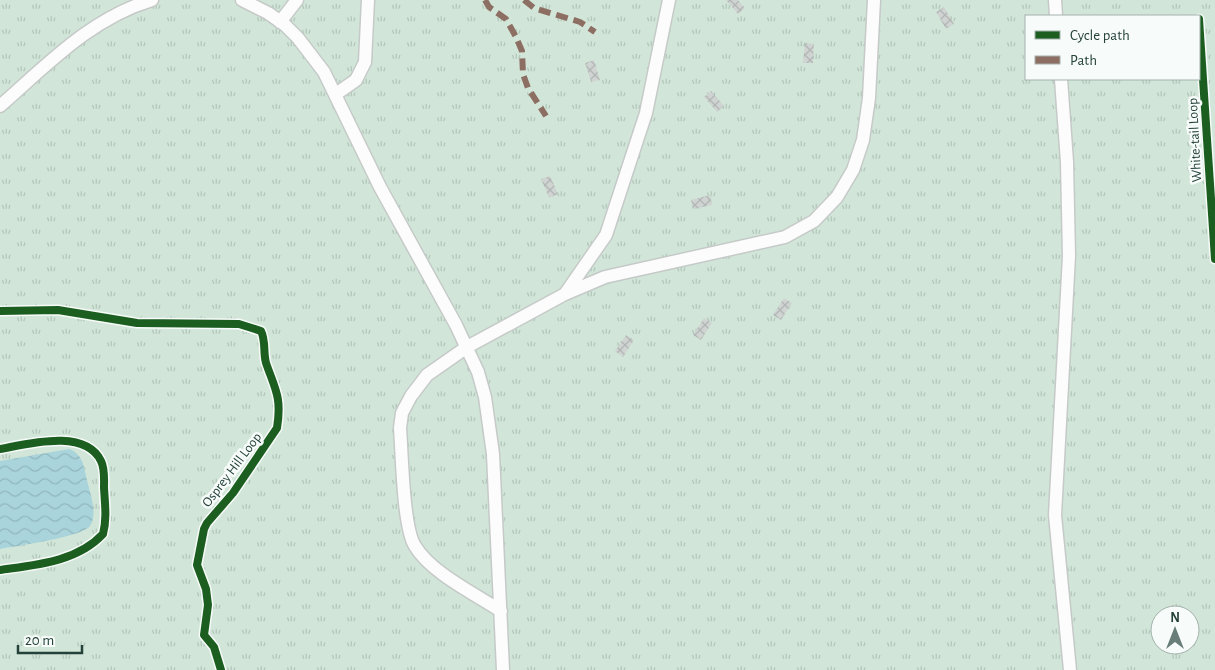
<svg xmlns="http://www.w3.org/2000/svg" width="1215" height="670" font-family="'Alegreya Sans',sans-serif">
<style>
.park{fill:url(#park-tufts);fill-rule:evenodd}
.water{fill:url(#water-waves)}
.building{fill:url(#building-cross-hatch)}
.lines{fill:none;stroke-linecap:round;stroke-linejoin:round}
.service-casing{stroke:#c5cac8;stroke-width:15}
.service{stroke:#fcfcfc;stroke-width:12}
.quiet{stroke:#8d6e63;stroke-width:6;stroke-dasharray:12 6;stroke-linecap:butt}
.cycleway-casing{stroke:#f7fbf9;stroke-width:11}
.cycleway{stroke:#1b5e20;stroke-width:8}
.labels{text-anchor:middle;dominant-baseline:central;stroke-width:5;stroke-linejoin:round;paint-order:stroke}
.street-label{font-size:14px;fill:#24423a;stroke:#f7fbf9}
</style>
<defs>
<pattern id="park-tufts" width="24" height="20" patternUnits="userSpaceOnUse" patternTransform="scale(1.25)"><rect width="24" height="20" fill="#d1e6d8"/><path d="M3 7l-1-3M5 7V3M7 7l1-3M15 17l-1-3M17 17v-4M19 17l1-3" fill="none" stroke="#b3c6ba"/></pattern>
<pattern id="water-waves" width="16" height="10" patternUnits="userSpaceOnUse" patternTransform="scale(1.25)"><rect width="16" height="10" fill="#a9d4db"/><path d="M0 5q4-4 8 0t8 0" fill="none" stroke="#91b7bd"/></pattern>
<pattern id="building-cross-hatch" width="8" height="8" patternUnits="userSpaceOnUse" patternTransform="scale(1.25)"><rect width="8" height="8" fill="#cfd4d2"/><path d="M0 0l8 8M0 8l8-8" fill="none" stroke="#b2b7b5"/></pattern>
</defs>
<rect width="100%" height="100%" fill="#e8edeb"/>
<!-- park -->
<path class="park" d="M0,0H1215V670H0ZM1026,16H1199V79H1026ZM1160,615H1190V645H1160Z"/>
<!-- water -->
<path class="water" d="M69,449C83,454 84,467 87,480C90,493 98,514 90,526C82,537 16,546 0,549V461Z"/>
<!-- building -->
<path class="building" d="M726,0H738L745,8L738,14Z
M944,7L954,24L946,29L936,12Z
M805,43L814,44L813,63H803Z
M594,60L600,80L591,82L585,63Z
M711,91L724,106L717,112L704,97Z
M550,176L558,194L549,198L541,179Z
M710,195L712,205L693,209L691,200Z
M784,298L792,303L781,320L773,315Z
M704,318L712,323L701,340L693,335Z
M626,335L634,340L623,357L615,351Z"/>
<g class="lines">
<!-- service casing -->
<g class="service-casing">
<path id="service" d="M242,0L268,13L285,25L298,38L324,72L380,187L456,325L478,372L485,397L493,454L503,670
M1055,0L1056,16
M280,22L297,0
M1061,79L1067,162L1069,256L1055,515L1070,670
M336,94L356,80L365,62L368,0
M0,106C47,65 91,18 152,0
M565,294L606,235L646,113L669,0
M501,611C475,594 430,572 415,546C403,528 402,453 400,428L402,413L411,396L427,375L467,347L565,294L605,277L785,237L814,221L837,197L853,170L863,140L869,98L874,0"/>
</g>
<!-- service -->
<use href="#service" class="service"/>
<!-- quiet -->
<path class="quiet" d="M485,0L489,7L506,19L516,37L522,51L523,74L528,88L546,116
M524,0L534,8L580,22L595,32"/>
<!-- cycleway casing -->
<g class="cycleway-casing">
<path id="cycleway" d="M1199,19L1215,259
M0,311L58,310L137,323L239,324L261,331C266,341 263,352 266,363C275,389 282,397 277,428L233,493L207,523L204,529L197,565L206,589L208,605L204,635L214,647L221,670
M0,449C28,444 85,428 101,461C105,469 104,479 104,488C105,504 107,519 103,534C77,562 35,565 0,570"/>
</g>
<!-- cycleway -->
<use href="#cycleway" class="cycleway"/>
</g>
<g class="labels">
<!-- street labels -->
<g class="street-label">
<text transform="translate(1195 140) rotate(-93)">White-tail Loop</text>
<text transform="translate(232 470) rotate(-53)">Osprey Hill Loop</text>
</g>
</g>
<!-- legend -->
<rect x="1025" y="15" width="175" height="65" fill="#f7fbf9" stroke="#a3b1ad"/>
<rect x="1035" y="31" width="25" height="8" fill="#1b5e20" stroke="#a3b1ad"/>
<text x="1070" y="40" font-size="15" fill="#24423a">Cycle path</text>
<rect x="1035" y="56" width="25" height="8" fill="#8d6e63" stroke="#a3b1ad"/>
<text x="1070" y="65" font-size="15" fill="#24423a">Path</text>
<!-- north arrow -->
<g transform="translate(1175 630)"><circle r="24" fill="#f7fbf9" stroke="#a3b1ad"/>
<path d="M0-4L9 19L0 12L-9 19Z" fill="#697e78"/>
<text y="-8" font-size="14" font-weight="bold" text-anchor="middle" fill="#24423a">N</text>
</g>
<!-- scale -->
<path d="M18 645v8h64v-8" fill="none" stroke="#24423a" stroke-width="2.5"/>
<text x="25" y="645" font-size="15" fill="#24423a" stroke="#f7fbf9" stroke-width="4" paint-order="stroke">20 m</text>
</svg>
